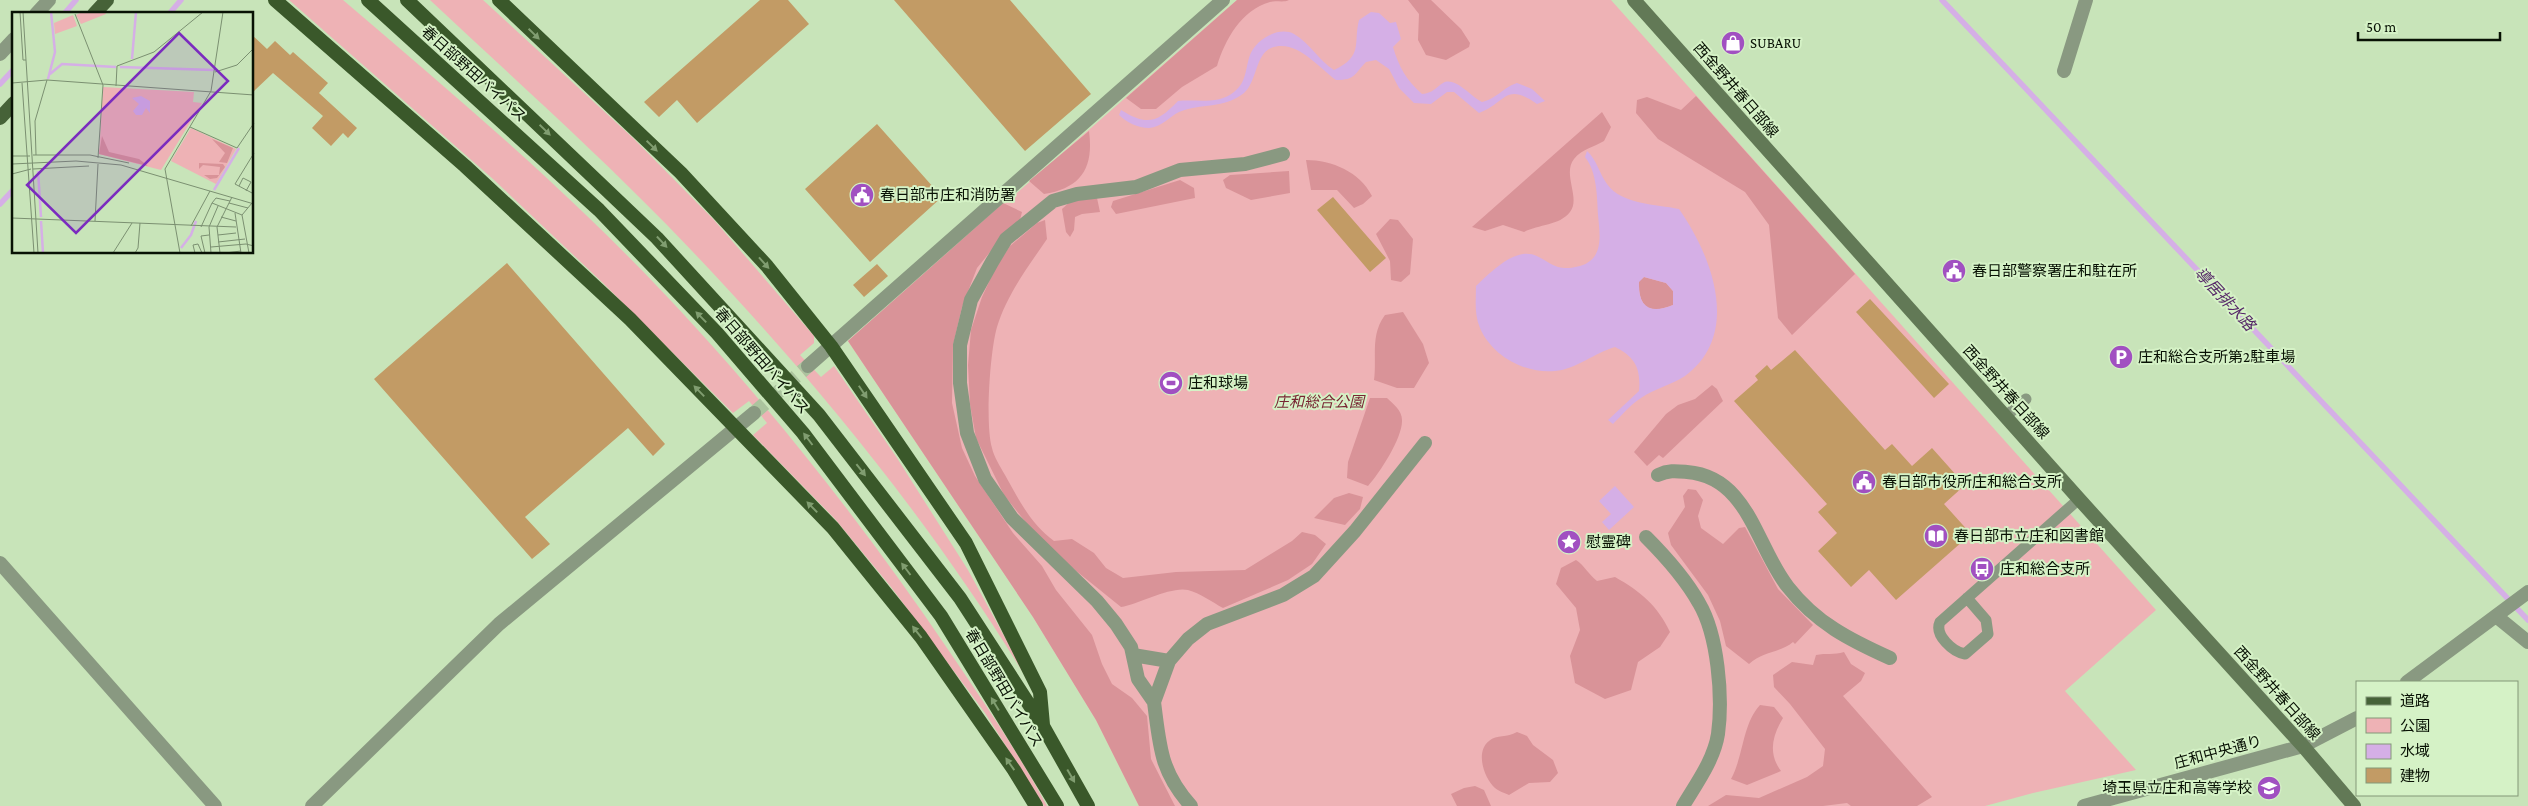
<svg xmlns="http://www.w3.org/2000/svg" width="2528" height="806" font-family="'Crimson Pro','Noto Sans JP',serif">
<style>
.green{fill:#eeb2b5}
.forest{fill:#d99398}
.water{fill:#d5afe6;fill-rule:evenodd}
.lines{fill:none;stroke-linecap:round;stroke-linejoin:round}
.stream{stroke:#d5afe6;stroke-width:5.5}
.building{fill:#c29b65}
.minor-tunnel{stroke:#abc49e;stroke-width:14;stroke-dasharray:14 7;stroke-linecap:butt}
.service{stroke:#899981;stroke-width:11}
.pedestrian{stroke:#899981;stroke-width:14}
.minor{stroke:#899981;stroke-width:14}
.tertiary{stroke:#899981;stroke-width:14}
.secondary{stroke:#627956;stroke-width:14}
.primary{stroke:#466238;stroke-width:14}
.trunk{stroke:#3a582a;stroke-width:14}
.oneway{fill:#809d70}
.labels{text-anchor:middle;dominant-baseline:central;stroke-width:4;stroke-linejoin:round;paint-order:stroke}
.poi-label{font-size:15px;fill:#081104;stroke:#d5f2c6;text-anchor:start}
.street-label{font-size:15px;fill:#081104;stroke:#d5f2c6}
.park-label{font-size:15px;font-style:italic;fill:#782532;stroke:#d5f2c6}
.water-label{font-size:16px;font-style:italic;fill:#562868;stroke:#d5f2c6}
.inset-river{fill:none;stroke:#d5afe6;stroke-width:2.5}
.inset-road{fill:none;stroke:#7b9071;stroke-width:1}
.view{fill:#7b2cbf;fill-opacity:0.15;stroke:#7b2cbf;stroke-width:2.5}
.inset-edge{fill:none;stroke:#081104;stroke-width:2.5}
</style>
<rect width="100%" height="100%" fill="#c8e4b9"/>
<!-- green -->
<path class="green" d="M289,0H343C425,70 508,140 586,215C720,343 845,497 949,651C983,701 1018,752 1047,806H1044L985,713L891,587L835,519L753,435L767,423L749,401L733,413L602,282L493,179Z
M430,0H483L633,138L714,220L814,336V343L800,355L821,377L834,366L897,458L968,570L1033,689C932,521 805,367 668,226C592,148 510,75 430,0Z
M1237,0H1611L2156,610L2065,691L2136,770L2033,793L1985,806H1139L1096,720L1033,617L848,341Z"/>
<!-- forest -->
<path class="forest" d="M1237,0H1289C1283,3 1276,0 1270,2C1241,10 1225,40 1217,66L1182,87L1156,109H1141L1126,98Z
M1408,0H1431L1461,29L1470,43L1469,47L1446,60L1426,55L1418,40L1419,14Z
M1696,96L1855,274L1792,335L1778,318L1769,225L1745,192L1658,139L1636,113L1637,100L1647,97L1681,110Z
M1602,112L1611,127L1604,141C1594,147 1582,149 1574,159C1562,174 1581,198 1570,212C1559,226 1539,224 1524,232L1503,225L1485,231L1472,227Z
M1089,131C1094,168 1081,188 1044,194L1029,181Z
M1306,160C1332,160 1360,172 1372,196L1363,204L1354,208L1337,190H1311Z
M1289,171L1290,193L1251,200L1226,188L1223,180L1230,175Z
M1180,180L1194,188L1195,198L1116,214L1111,207L1113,201Z
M1097,198L1100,212L1082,214L1075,217L1074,230L1070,237L1066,232L1062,209L1072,200Z
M1003,203L1022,212L1020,220L999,241L977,268L962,307L953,345L952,403L962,448L975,476L1013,533L1042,566L1056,590L1092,635L1102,664L1112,684L1132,698L1147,716L1151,759L1175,806H1139L1096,720L1033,617L848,341Z
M1390,219L1398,220L1413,239L1410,274L1401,282L1391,280L1390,261L1376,234Z
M1045,220L1047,239C1028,267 1007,294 997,327C990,351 985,425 992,448C994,457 1000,466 1005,475C1019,500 1030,523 1054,541L1072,539L1094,553L1106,568L1123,578L1176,572L1245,570L1292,541L1302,532L1315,535L1326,544L1312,564L1288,580L1223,608C1212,602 1200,593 1188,590C1171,586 1139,604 1121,607L1049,549L1028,525L1004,495L976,438L970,404L968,365L971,330L982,297L996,267L1010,246L1037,223Z
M1644,277L1666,283L1673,291V305C1649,315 1638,307 1639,281Z
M1403,312L1423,344L1429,363L1414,388H1397L1374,380C1377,357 1370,335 1385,315Z
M1712,385L1717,389L1723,401L1663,458L1659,455L1647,466L1634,452L1666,414L1678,405L1695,399Z
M1370,398H1387C1393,404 1402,410 1402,420C1403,437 1380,473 1368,486L1347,478L1348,462Z
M1688,489L1696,490L1703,500L1698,516L1701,528L1723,544L1739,528L1745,527L1778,589L1813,625L1795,644L1793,642C1780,653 1763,651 1749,664L1726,646L1720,621L1708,595L1671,545L1668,533L1685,507L1683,496Z
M1349,493L1363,497L1360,509L1345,525L1314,518L1334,498Z
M1576,560C1585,566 1588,574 1597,581L1615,577C1640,591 1658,606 1670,632L1660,647L1638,662L1631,690L1605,699L1575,683L1570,656L1580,630L1576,608L1556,584L1561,568Z
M1844,652L1851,664L1865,673L1861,681L1843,696L1932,797L1917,806H1851L1847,803L1823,806H1708L1726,795L1759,798L1807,777L1823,766L1825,749L1790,704L1774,687L1773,675L1792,662L1813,665L1816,655C1826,653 1834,655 1844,652Z
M1760,705L1774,707L1783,718C1772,736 1768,754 1781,771L1747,785L1731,779C1744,755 1742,725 1760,705Z
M1517,732L1527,736L1533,745L1553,760L1558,773L1550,782L1529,783L1509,795C1505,793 1498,791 1495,788C1484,778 1475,752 1489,741C1497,734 1507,738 1517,732Z
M1475,786L1484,790L1491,806H1457L1451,794L1464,788Z"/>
<!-- water -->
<path class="water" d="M1371,12L1379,13L1390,23L1396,22L1401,39L1393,47C1399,67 1406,80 1422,94C1433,93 1435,88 1443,83C1455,76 1471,97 1482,102C1498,98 1502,88 1517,83L1532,89L1545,101L1537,104C1505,82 1508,101 1479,113L1454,92H1447L1431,104L1414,103L1399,88L1389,69L1376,60L1366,62C1354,74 1356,80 1336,80C1319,68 1296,38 1271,48C1255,55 1257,82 1244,93C1224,109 1201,103 1179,112C1169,117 1162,127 1149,128C1138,128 1126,122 1119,115L1121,110C1147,126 1157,123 1178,101C1196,99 1219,105 1234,92C1247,82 1245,69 1250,55C1256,39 1279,26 1294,34C1310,43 1319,61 1334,70C1364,56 1353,43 1359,20Z
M1587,151C1597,160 1599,173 1607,184C1622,205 1656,204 1679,209C1712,256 1742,334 1685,376C1671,385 1654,389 1641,398C1630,405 1622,415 1613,424L1608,420L1639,391C1641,368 1635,357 1615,347C1594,353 1577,369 1555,371C1525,374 1492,356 1480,328C1474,314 1476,300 1476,286C1489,274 1505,257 1523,254C1538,252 1545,263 1558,267C1566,269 1572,268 1580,266C1604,259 1600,236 1598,215C1597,196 1597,172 1585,157ZM1644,277L1666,283L1673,291V305C1649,315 1638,306 1639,282Z
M1615,486L1634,507L1609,530L1602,522L1611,514L1599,501Z"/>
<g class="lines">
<!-- stream -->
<path class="stream" d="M1942,0L2528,620
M64,14L76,0
M169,14L181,0
M0,84L14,69
M0,204L14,189"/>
</g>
<!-- building -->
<path class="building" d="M760,0H788L809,24L697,123L677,100L659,117L644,102Z
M894,0H1010L1091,94L1025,151Z
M252,35L267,49L275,41L290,55L293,52L328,83L319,93L357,128L348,138L343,133L331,146L312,128L323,116L273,73L252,93Z
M877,124L942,197L870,262L805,189Z
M1333,197L1386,258L1370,272L1317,210Z
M507,263L665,444L653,456L628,428L525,517L550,544L532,559L374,379Z
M877,264L888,276L864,297L853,285Z
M1870,299L1949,384L1934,398L1856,312Z
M1795,350L1885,450L1892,444L1912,466L1932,448L1965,485L1944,504L1971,534L1896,600L1869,570L1851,587L1818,551L1837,533L1818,512L1827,504L1734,401L1758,380L1755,376L1767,365L1771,370Z"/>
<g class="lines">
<!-- minor-tunnel -->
<path class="minor-tunnel" d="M754,413L808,366"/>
<!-- service -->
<path class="service" d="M2006,416L2026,399
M1967,598L1986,620L1988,634L1965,654C1953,652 1934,635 1940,622L2079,499"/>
<!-- pedestrian -->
<path class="pedestrian" d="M1658,475C1669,470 1676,471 1687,472C1749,477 1756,547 1788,587C1816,623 1850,640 1890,658
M1646,537C1666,557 1685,578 1699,603C1718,635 1723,697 1718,734C1714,760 1696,784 1683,806
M1133,655L1169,661L1154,702L1138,679L1131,647L1116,624L1097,601L1012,518L985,479L967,433L960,383V345L971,300L992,262L1006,239L1053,201L1077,194L1136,187L1180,170L1245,164L1283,154
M1169,661L1188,639L1207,624L1283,595L1314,576L1355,531L1425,443
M1154,702C1160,747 1160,771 1191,806"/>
<!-- minor -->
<path class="minor" d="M36,14L49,0
M0,54L14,39
M2064,71L2086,0
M808,366L1223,0
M312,806L499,624L754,413"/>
<!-- tertiary -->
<path class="tertiary" d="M0,563L215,806
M2496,616L2528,642
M2407,682L2528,592
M2084,806L2303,746L2357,718"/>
<!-- secondary -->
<path class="secondary" d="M1634,0L2079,499L2303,746L2354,806"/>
<!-- primary -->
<path class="primary" d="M94,14L107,0
M0,118L14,103"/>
<!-- trunk -->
<path class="trunk" d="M275,0L465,166L630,319L833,528L921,637L1014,770L1036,806
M368,0L599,210L717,333L803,433L941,616L1057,806
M407,0L657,238L819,415L960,598L1043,726L1088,806
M499,0L681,173L767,266L831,346L966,543L1040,692L1043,725"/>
</g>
<!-- one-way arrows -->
<defs><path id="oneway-solid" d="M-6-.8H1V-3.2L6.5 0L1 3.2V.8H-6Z" transform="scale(1.25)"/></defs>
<g class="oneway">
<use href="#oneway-solid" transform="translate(534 34) rotate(44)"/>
<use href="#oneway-solid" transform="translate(545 130) rotate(44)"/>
<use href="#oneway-solid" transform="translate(652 146) rotate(44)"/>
<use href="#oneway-solid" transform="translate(662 242) rotate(47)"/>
<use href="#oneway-solid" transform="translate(764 263) rotate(48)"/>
<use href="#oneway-solid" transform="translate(701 317) rotate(-134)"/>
<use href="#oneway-solid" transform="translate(699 391) rotate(-134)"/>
<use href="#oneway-solid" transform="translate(863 392) rotate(56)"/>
<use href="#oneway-solid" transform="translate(808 439) rotate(-127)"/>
<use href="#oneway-solid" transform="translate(861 470) rotate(52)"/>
<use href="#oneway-solid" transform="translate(812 507) rotate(-134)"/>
<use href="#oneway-solid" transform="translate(906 569) rotate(-127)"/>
<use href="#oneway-solid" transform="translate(917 632) rotate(-128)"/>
<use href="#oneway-solid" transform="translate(995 704) rotate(-121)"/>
<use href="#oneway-solid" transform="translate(1010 764) rotate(-125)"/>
<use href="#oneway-solid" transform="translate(1071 776) rotate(60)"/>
</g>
<!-- icons -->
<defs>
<g id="shop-disc" transform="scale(1.25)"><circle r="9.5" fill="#a150c1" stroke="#d5f2c6"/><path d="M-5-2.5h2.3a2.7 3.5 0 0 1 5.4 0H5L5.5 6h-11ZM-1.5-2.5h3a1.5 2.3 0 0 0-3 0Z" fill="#fff"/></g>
<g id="civic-disc" transform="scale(1.25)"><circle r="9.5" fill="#a150c1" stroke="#d5f2c6"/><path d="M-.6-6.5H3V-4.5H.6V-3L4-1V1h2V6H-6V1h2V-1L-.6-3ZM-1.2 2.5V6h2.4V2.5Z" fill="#fff"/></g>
<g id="parking-disc" transform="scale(1.25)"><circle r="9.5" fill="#a150c1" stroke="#d5f2c6"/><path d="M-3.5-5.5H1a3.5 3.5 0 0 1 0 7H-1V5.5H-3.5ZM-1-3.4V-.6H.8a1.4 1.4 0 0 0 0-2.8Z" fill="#fff"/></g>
<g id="stadium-disc" transform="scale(1.25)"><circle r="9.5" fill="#a150c1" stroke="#d5f2c6"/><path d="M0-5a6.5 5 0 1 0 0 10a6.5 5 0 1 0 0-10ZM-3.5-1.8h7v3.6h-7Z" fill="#fff"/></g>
<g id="library-disc" transform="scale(1.25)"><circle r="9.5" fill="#a150c1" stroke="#d5f2c6"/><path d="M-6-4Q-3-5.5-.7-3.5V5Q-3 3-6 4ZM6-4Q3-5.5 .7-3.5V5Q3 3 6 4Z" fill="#fff"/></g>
<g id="sight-disc" transform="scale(1.25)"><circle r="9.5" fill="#a150c1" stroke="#d5f2c6"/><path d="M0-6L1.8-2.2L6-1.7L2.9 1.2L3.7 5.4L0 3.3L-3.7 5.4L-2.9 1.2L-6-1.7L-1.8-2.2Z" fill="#fff"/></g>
<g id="bus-disc" transform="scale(1.25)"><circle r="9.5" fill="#a150c1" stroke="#d5f2c6"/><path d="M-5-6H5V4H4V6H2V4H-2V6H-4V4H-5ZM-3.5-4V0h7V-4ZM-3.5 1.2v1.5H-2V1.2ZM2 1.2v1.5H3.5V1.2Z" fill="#fff"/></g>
<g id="school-disc" transform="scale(1.25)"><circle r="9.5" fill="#a150c1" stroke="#d5f2c6"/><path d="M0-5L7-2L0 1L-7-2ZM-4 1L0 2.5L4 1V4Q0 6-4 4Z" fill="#fff"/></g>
</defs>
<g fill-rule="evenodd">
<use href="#shop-disc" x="1733" y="43"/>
<use href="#civic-disc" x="862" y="195"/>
<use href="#civic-disc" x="1954" y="271"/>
<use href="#parking-disc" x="2121" y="357"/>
<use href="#stadium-disc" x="1171" y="383"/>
<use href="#civic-disc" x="1864" y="482"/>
<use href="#library-disc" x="1936" y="536"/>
<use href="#sight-disc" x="1569" y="542"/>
<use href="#bus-disc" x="1982" y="569"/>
<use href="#school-disc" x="2269" y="788"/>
</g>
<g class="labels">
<!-- poi labels -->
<g class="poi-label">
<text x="1750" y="43">SUBARU</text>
<text x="880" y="195">春日部市庄和消防署</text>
<text x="1972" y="271">春日部警察署庄和駐在所</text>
<text x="2138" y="357">庄和総合支所第2駐車場</text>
<text x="1188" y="383">庄和球場</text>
<text x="1882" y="482">春日部市役所庄和総合支所</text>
<text x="1954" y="536">春日部市立庄和図書館</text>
<text x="1586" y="542">慰霊碑</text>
<text x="2000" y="569">庄和総合支所</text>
<text x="2252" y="788" text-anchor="end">埼玉県立庄和高等学校</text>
</g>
<!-- street labels -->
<g class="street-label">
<text transform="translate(474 74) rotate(42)">春日部野田バイパス</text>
<text transform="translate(1736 90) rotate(49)">西金野井春日部線</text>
<text transform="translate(762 361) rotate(49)">春日部野田バイパス</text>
<text transform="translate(2006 392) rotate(48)">西金野井春日部線</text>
<text transform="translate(1004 688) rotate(59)">春日部野田バイパス</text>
<text transform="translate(2277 693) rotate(48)">西金野井春日部線</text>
<text transform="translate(2218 752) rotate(-15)">庄和中央通り</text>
</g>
<!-- park labels -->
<g class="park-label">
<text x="1319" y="402">庄和総合公園</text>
</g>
<!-- water labels -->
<g class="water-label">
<text transform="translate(2225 299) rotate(47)">導居排水路</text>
</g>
</g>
<!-- overview -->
<g transform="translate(12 12)">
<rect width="241" height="241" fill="#c8e4b9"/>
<path d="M70,0H93L94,2L69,12L64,3ZM61,3L65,14L43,22L42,11ZM91,75L182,80L181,90L190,91L149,158L87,142ZM179,116L224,137L204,172L159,149Z" fill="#eeb2b5"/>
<path d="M90,124L97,140L127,147L136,154L87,142ZM200,127L221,136L215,151L207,150L213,141ZM187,151L211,152L213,155L205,166L198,167L192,163H207L208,155L191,153L187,157Z" fill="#d99398"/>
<path d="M129,84L138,89V101L134,96L130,103H124L121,99L127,92L120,86Z" fill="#d5afe6"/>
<path class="inset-river" d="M120,47L124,0M108,55L202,58M38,62L50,52L104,55M36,67L43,40L39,0M26,159L29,205M202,178L227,136M29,209L31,241M169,236L179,223L184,209"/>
<path class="inset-road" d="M8,0L11,48H14M11,0L26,241M63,2L91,73L86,146M203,60L225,53L242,36M0,71L35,68L242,83M10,71L22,241M104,74L105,54L142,40L191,0M178,115L225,136L242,111M242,141L223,172L242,182M21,143H78L117,151M24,143L23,109L35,68M0,144H18M0,152L64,149L109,153L242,192M21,157L77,154M0,162L19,157M227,174L231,166L239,170L234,179M200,191L204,186L218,189M217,191L236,196M223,201L229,241M209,205L224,209M0,206L224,215M83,209L86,152M179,214L198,179M189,215L200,191L230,203M206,223L224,221M206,230L233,227M199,235L234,232L242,234M101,241L120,211M123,241L126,236L128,211M168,241L153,157L199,79L211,0M183,241L181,233L186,232L190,241M193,241L189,224L197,223M199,241L197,215L206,194M208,241L205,215L220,185M213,241L229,239M237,241L230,203L240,191"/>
<path class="view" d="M167,21L216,69L64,221L15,173Z"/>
<rect width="241" height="241" class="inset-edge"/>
</g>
<!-- legend -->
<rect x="2356" y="681" width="162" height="115" fill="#d5f2c6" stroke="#839878"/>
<rect x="2366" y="697" width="25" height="8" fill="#466238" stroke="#839878"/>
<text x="2400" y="706" font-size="15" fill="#081104">道路</text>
<rect x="2366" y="718" width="25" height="15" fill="#eeb2b5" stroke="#839878"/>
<text x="2400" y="731" font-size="15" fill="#081104">公園</text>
<rect x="2366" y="744" width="25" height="15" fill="#d5afe6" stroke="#839878"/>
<text x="2400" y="756" font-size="15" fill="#081104">水域</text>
<rect x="2366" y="768" width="25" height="15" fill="#c29b65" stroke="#839878"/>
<text x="2400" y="781" font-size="15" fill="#081104">建物</text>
<!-- scale -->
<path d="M2358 32v8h142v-8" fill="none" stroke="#081104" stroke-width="2.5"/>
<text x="2366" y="32" font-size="15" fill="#081104" stroke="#d5f2c6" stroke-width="4" paint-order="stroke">50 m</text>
</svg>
